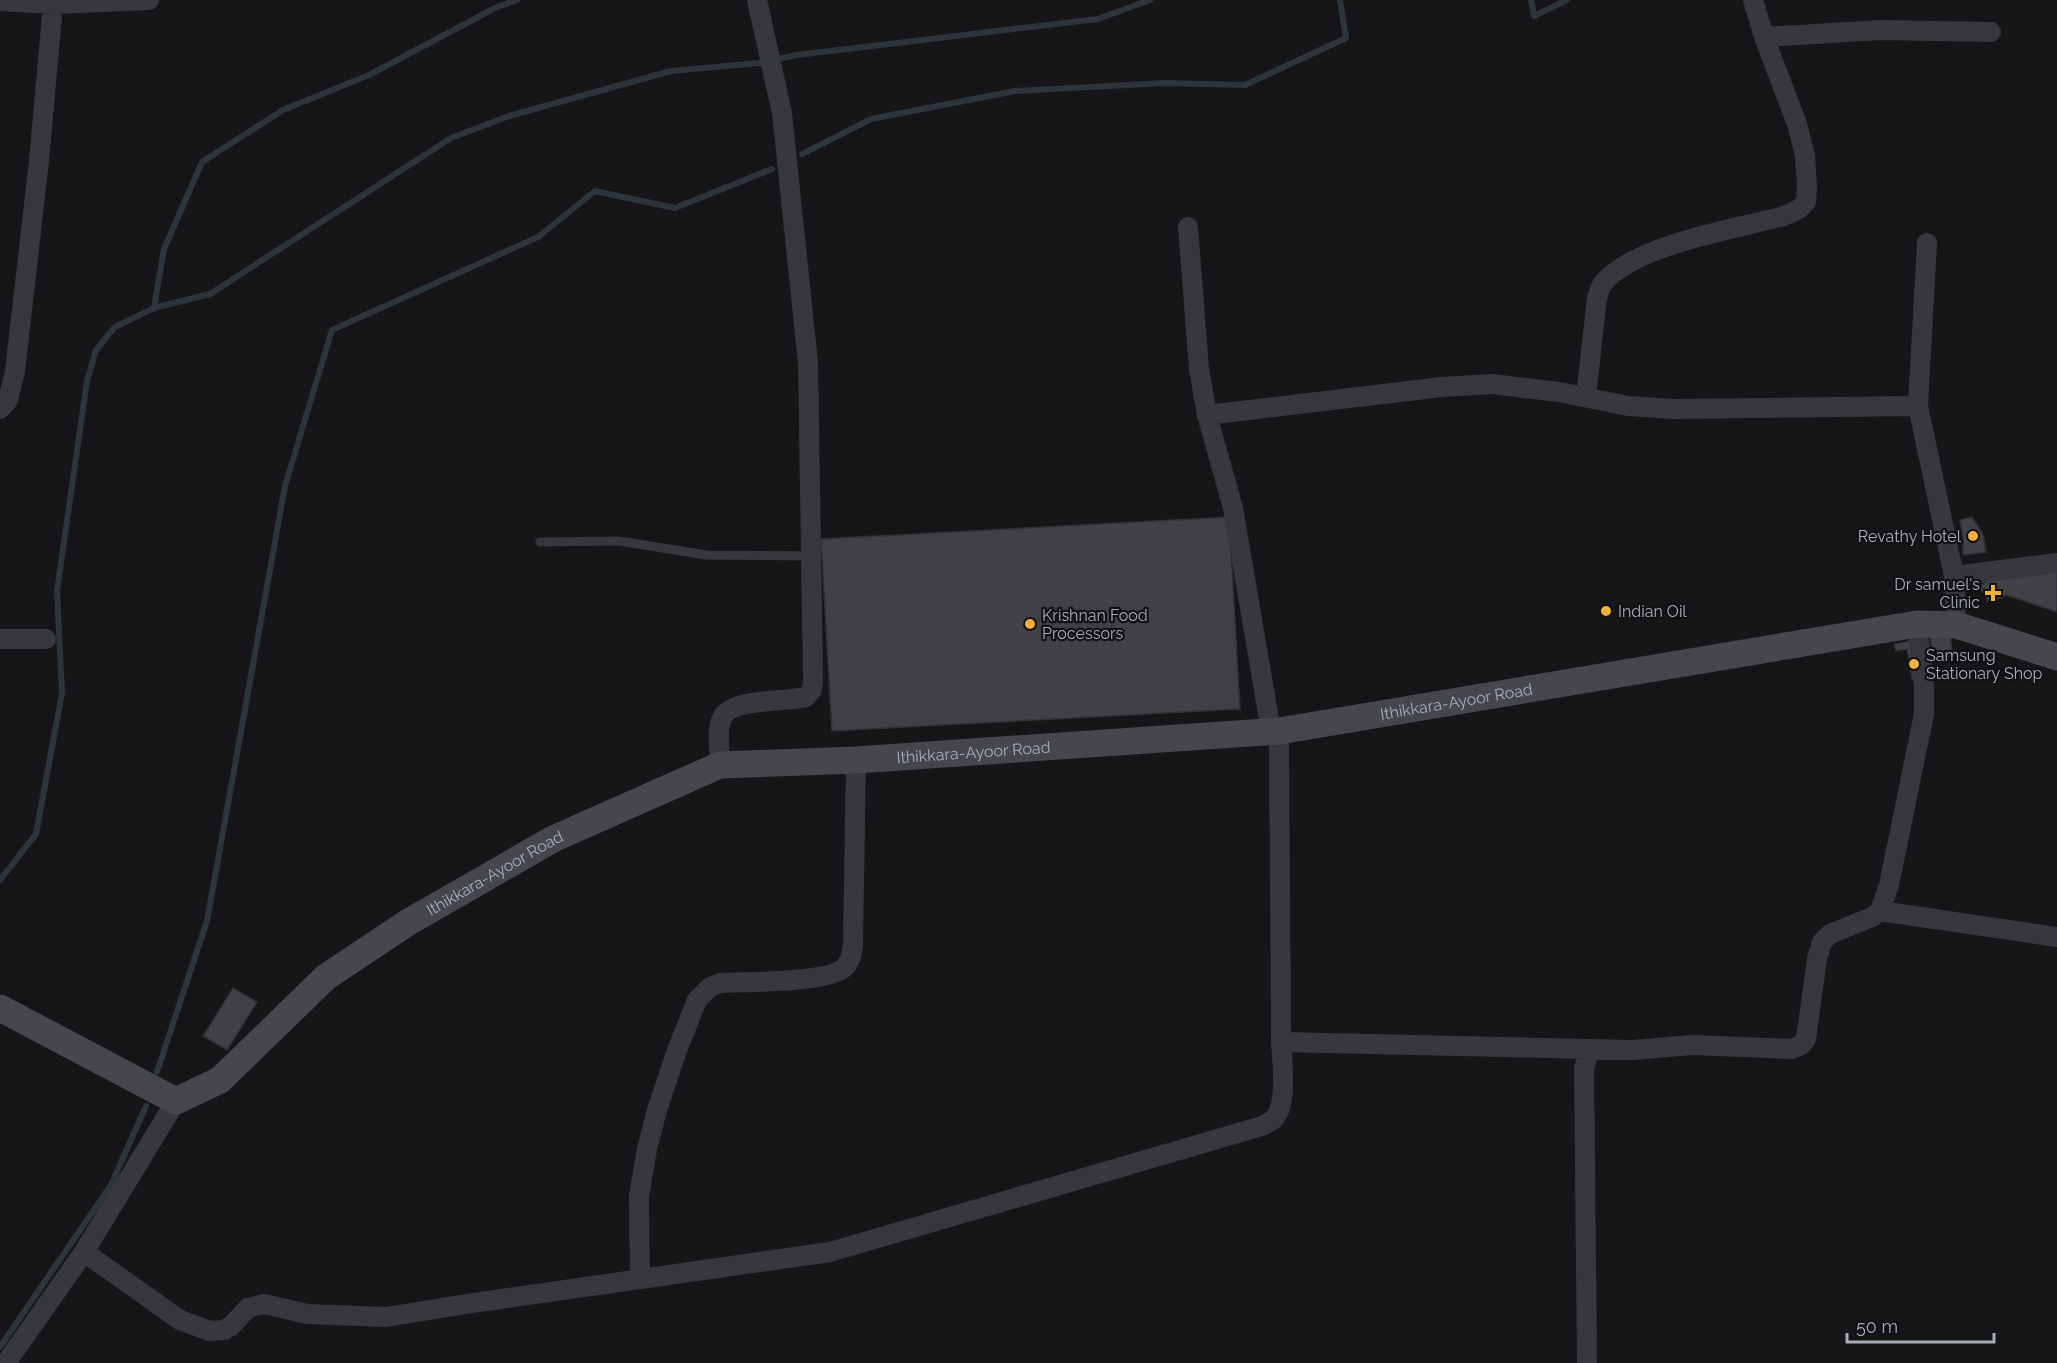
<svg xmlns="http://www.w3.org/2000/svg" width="2057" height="1363" font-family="Raleway,sans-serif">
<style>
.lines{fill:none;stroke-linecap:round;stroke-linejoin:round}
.stream{stroke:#2c353c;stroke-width:6}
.building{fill:#404145;stroke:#303034;stroke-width:1.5}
.lane{stroke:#37383d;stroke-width:9}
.street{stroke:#37383d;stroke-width:20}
.secondary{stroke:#45474d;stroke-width:27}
.poi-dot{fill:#f2b134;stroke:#111113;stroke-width:2}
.labels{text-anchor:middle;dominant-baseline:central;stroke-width:4.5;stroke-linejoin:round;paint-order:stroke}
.poi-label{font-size:16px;fill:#a8adb8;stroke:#111113;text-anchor:start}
.street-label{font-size:16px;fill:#a8adb8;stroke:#111113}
</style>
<rect width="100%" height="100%" fill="#161618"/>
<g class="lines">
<!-- stream -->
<path class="stream" d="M1531,0L1534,16L1567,0
M802,154L871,119L1015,91L1165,83L1245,85L1346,38L1340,0
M154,308L164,249L202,162L283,110L369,75L495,8L517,0
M0,880L36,834L62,693L57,591L87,381L96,350L115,327L154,308L210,294L451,138L509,116L671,71L759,63L797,55L1098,19L1150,0
M157,1072L207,921L285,486L332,330L538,237L595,191L675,208L772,169
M0,1347L111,1185L146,1106"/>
</g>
<!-- building -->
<path class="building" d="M1229,517L1240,709L832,731L821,539Z
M1972,517L1983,534L1986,552L1963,555V538L1960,520Z
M2057,571V612L2006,595L1994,601H1987V595L1977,588L1995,575Z
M1950,634L1952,651L1932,653L1930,636Z
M1915,640L1921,677L1912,679L1907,649L1896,651L1894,644Z
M233,988L257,1002L227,1050L203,1036Z"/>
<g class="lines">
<!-- lane -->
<path class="lane" d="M540,542L619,541L706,555L811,556"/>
<!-- street -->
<path class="street" d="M0,1L53,4L149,0
M1764,37L1880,30L1991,32
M1188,227L1199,369L1207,415L1233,508L1271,731
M1927,243L1918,406L1954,576
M1586,397L1597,298C1599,293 1600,286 1604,282C1638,244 1735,229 1784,216L1799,209L1806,202L1807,186L1805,155L1797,124L1764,37L1753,0
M0,409L8,400L15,371L39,161L53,4
M1207,415L1442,387L1492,384L1559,392L1628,406L1673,409L1918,406
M1956,625L1954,576L2057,563
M0,639H46
M720,765C720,751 716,731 722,718C730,698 786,702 806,697L812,690L813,679L808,363L782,113L757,0
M1880,911L2057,937
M1281,1042L1633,1050L1692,1045L1792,1049L1801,1045L1806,1039L1817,959L1822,942L1830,934L1872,917L1880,911L1889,885L1924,714V686L1917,624
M84,1252L180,1320L210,1331L224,1330L231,1326L248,1308L264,1304L307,1314L386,1317L473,1303L830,1252L1262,1126C1265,1124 1271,1122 1274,1119C1288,1104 1282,1061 1281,1042L1279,731
M640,1279L639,1196L647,1149L657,1110L676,1053L697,1000L710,987L720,983C745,982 830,983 845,967C851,961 852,953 853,945L856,760
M6,1363L84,1252L176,1101
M1587,1363L1584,1068L1590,1049"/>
<!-- secondary -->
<path class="secondary" id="s1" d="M0,1008L176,1101L220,1080L326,977L407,923L553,839L720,765L856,760L1279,731L1917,624L1956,625L2057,657"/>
</g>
<!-- markers -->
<g class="poi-dot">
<circle cx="1973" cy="536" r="6"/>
<path d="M1990 584h6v6h6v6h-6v6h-6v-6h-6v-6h6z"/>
<circle cx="1606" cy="611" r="6"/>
<circle cx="1030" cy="624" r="6"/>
<circle cx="1914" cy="664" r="6"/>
</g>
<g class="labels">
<!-- poi labels -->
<g class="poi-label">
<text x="1961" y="536" text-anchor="end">Revathy Hotel</text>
<text x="1980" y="584" text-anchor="end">Dr samuel's<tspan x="1980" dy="18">Clinic</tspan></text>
<text x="1618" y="611">Indian Oil</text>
<text x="1042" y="615">Krishnan Food<tspan x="1042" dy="18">Processors</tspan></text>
<text x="1926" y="655">Samsung<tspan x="1926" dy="18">Stationary Shop</tspan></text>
</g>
<!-- street labels -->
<g class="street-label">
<text stroke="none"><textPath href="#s1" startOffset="1584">Ithikkara-Ayoor Road</textPath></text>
<text stroke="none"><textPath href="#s1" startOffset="1098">Ithikkara-Ayoor Road</textPath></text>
<text stroke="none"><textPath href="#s1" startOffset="594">Ithikkara-Ayoor Road</textPath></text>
</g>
</g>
<!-- scale -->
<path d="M1847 1333v9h147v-9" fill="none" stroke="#a8adb8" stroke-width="3"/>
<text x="1856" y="1333" font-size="18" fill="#a8adb8" stroke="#111113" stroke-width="4.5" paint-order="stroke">50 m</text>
</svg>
